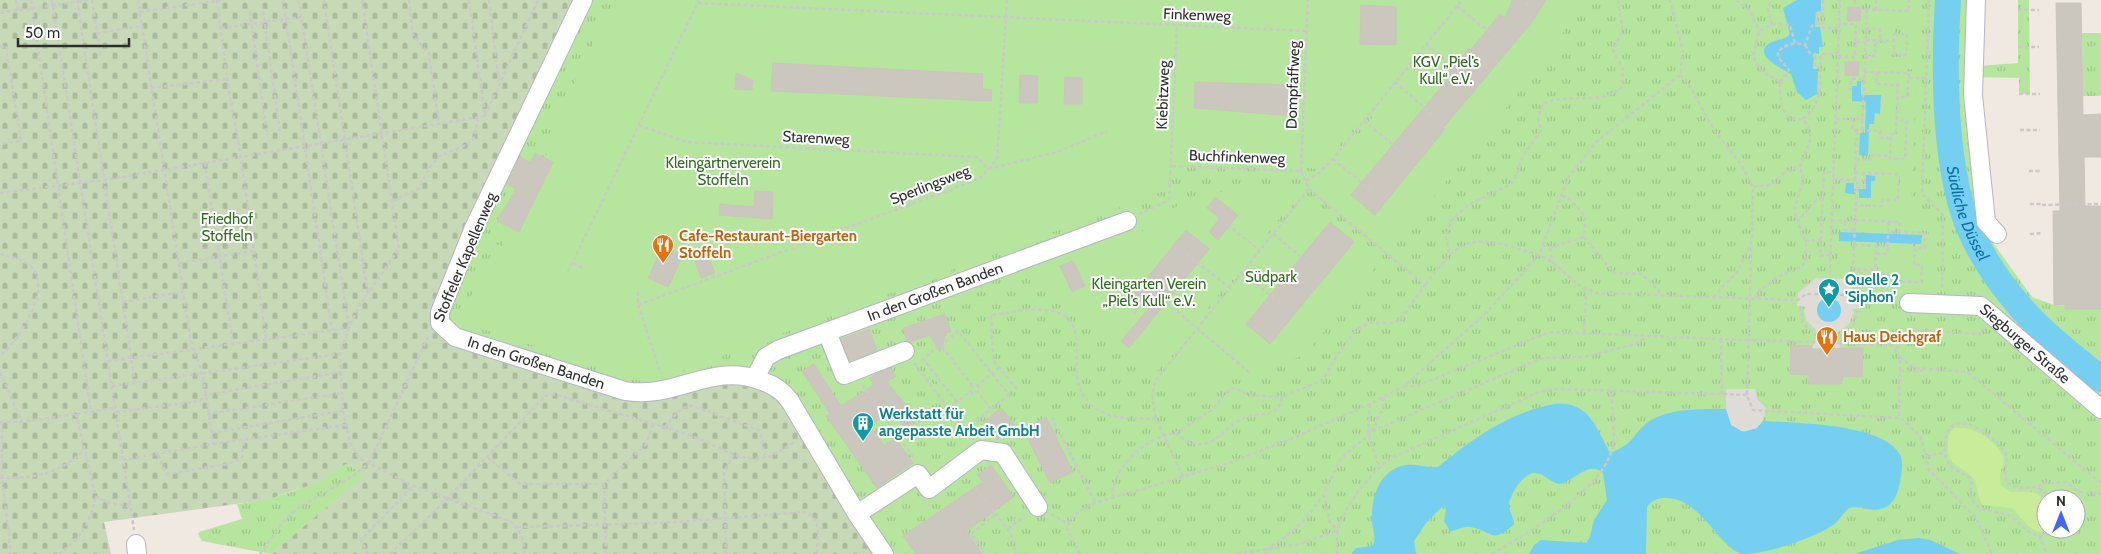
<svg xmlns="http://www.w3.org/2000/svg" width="2101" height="554" font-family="Cabin,sans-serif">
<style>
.grass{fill:url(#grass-tufts);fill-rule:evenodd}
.cemetery{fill:url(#cemetery-stones)}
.garden{fill:#b6e59e}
.pitch{fill:#c9ec9a}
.plaza{fill:#dfdcd8;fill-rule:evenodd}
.water{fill:#75cff0}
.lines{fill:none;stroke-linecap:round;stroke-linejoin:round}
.river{stroke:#75cff0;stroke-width:26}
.building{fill:#cbc7bf;stroke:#cbc5ba}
.minor-casing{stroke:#b4b7c1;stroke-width:20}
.path{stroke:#c9c9c9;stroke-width:2.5;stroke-dasharray:4 2.5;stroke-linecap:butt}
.minor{stroke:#fff;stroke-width:18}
.path-bridge{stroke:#c9c9c9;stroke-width:2.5;stroke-dasharray:4 2.5;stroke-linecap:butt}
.labels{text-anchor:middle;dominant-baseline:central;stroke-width:4;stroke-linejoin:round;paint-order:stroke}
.street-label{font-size:15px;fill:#2e2e2e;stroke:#fff}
.park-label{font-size:15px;fill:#2c6e1b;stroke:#fff}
.food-label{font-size:15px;font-weight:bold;fill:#c56008;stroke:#fff;text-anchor:start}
.culture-label{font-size:15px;font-weight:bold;fill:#0d838f;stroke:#fff;text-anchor:start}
.water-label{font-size:16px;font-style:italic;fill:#0d6fa3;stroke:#fff}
</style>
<defs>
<pattern id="grass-tufts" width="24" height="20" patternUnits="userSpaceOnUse" patternTransform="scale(1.25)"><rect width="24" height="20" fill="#b6e59e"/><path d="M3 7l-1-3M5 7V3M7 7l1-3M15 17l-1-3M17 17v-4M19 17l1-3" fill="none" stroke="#9dc588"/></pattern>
<pattern id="cemetery-stones" width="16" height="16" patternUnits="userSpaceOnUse" patternTransform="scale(1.25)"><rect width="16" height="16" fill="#c8d9b8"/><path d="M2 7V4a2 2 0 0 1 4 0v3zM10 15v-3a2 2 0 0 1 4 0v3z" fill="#acbb9e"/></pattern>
</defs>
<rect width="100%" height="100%" fill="#efe9e1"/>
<!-- grass -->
<path class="grass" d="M582,0H1967L1966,90L1978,222L2032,297L2054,305L2101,309V554H878L646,393L453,336L440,311ZM2046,499H2076V529H2046Z
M2018,0H2029L2030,94H2019V78L1977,77V66L2018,63Z
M2082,33H2101V95L2099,96H2083Z
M346,464L366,475L271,554L202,541L198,534L199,532L242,519L237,504C280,498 310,488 346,464Z"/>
<!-- cemetery -->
<path class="cemetery" d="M0,0H582L440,311L453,336L624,392L722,374L770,384L878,554H271L365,475L346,464L319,482L266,500L104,522L111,554H0Z"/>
<!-- garden -->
<path class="garden" d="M615,0H1575L1570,22L1552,51L1395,244L1319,183L1374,115V100L1321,169L1306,168L1305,194L1383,258L1305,355L1184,395L1161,375L1303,197L1304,168L1169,163L1166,190L660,379L640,381L486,330L460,319L496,244L502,246L547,153L541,150Z
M1878,0H1908L1907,10L1878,8Z
M1909,0H1919L1916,77H1913V69H1900V72L1867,71V56H1876V43H1891V57H1907L1909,34L1904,33V29H1894V35H1888V38H1880L1881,30L1887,29L1868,28V11L1913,12V4H1909Z
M1878,73L1907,75V92L1900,91L1901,84L1878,83Z
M1845,75H1850L1849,90L1852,91V101L1861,102L1860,118H1843Z
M1866,76L1875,77V85L1897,86L1895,133H1889V137L1881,136V130H1869V124H1874L1875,113L1880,114L1881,96L1865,95Z
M1909,78L1916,79L1911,216L1934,217L1937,300L1872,298L1873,277L1889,278V284H1923V264L1915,263L1916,250L1928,251L1929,231L1900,230V222L1888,221L1887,234L1857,232V206L1886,207L1887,201L1905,202V192H1900V170H1889V173L1856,172L1857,161L1874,162V156H1888V160L1911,161V151H1906L1907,120H1898V104H1908Z
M1843,120H1852L1851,137H1855L1854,179H1841Z
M1897,122H1906L1904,159L1890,158V155L1873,154V151H1868L1869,132L1879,133V138L1890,139L1891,135H1897Z
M1875,174L1898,175V199H1879V205L1857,204V198H1871V181H1875Z
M1841,181H1846V193L1855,194L1854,215H1847L1846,220H1840Z
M1289,184L1299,194L1157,372L1047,280L1039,278L1030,281L1024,264L1130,226L1138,237L1153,218L1202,194Z
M1839,241H1851L1850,271L1858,272V280L1870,281L1869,296H1862L1842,275H1838Z
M1889,243L1913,244V266L1920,267V280L1898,279V274L1878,273V255H1888Z
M1855,246L1875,247L1874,269L1854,268Z
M959,328L1010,392L970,423L919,360Z"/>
<!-- pitch -->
<path class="pitch" d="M1955,428C1975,426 1996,440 2004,459L2000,475L2001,485L2010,492H2034L2046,501V529H2051C2033,540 2023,518 2012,508L1983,505L1979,498L1975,480C1962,464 1946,468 1948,442C1948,435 1950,431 1955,428Z"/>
<!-- plaza -->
<path class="plaza" d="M1816,278L1842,279L1861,298V308L1852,309L1854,312L1849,324L1836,334L1841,350L1812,349L1818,332L1806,320L1804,310L1806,307L1797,306L1798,293ZM1820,301L1841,310L1839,317L1831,321L1822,320L1819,317L1817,307Z
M1726,389H1755L1757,399L1766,408L1763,421L1757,428L1750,432L1740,431L1731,425L1726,413Z"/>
<!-- water -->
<path class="water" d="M1797,0H1821V11L1816,12L1815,27H1820L1823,47H1819V54L1814,53L1813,69H1818L1817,94L1806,100L1797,92L1791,74C1784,69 1748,54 1772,42C1779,39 1785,40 1790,34L1783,8Z
M1857,81H1861V95H1881L1880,114L1875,113L1874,124H1869L1868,156L1859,155L1860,133H1865L1866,102L1852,101V86H1857Z
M1866,175L1875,176V181H1871V198H1859V191H1854V194L1845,193L1846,183H1854V189H1866Z
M1839,232L1922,235L1921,244L1839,241Z
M1817 310a12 12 0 1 1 24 0a12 12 0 1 1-24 0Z
M1554,404C1589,401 1595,426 1609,451L1612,452C1635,444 1633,432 1650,421C1669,408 1703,409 1726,409L1731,425L1743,432L1757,428L1763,421C1793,423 1888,423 1901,457C1903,463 1902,473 1900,480C1899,490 1895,504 1884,508C1872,513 1861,505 1849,508C1843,513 1840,520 1833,525C1814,538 1767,554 1743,554C1717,548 1701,495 1663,498C1656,499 1651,501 1647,507L1646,554H1529L1534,545L1541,540L1586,543L1590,537L1594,520L1607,500L1603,473C1589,460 1574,481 1560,484C1550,483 1544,473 1535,473C1524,472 1509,495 1509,505C1509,512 1514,517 1514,524C1491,546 1492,530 1470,527C1463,526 1457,531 1450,531L1444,521L1446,509L1443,506L1426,523L1414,541L1416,554H1351L1356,548L1372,546L1374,543C1376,535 1372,528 1372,520C1371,497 1380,469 1406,465C1417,464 1427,468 1438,467C1474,438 1508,413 1554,404Z
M1919,538L1930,540L1960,554H1854L1898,540Z"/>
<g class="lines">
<!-- river -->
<path class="river" id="s1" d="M1948,0C1944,63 1944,139 1960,201C1970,240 1995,278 2022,309C2045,335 2074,357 2101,379"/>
</g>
<!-- building -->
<path class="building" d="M1512,0H1546L1532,22L1443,128L1445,129L1375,215L1351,195L1448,79L1445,76L1469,48L1471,50L1500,14L1505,18Z
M2056,3H2081L2083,115L2101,114V157H2084L2085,206H2101V309H2065V305H2054L2053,211H2060Z
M1361,5L1396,7V45L1360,44Z
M1848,7L1861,8L1860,21L1847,20Z
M1845,62H1859L1858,76L1845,75Z
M773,63L983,74L982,89L992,90L991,101L771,91Z
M736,73L753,80L752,90L735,89Z
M1020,75L1038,76L1037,103H1019Z
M1065,77L1082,78V104H1064Z
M1195,82L1295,85L1293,116L1194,108Z
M535,153L553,162L519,232L497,221L516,189L507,184L520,157L530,162Z
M755,191L773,192L772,219L719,215L720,204L754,207Z
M1215,197L1238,215L1218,240L1209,232L1220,218L1207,208Z
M1330,222L1354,242L1270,344L1246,324Z
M1186,230L1209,249L1129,348L1121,341L1149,308L1133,295Z
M663,246L683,255L668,287L648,278Z
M708,256L715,273L701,278L695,261Z
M1073,261L1085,286L1072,292L1060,266Z
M945,314L951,332L946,333L940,352L930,335L910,342L907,341L903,328Z
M869,329L877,351L850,361L841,339Z
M1791,345L1812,346V349L1863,348L1862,377L1843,376L1841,384H1809V375L1790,374Z
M814,364L841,406L874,385L870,378L876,374L890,368L896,376L887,382L918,420L906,429L891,410L870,426L884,446L895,438L913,463L877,488L826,416L830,414L802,371Z
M1001,408L1015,425L997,440L983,422Z
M1046,417L1073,472L1050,483L1023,429Z
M991,465L1014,497L966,531L982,554H916L903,536L983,482L977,475Z"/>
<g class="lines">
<!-- minor casing -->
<g class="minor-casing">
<g id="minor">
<path id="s2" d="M583,0L473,230L440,312V323L455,337L625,391C676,400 711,361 762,381C774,385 783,391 790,401L857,514L884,554"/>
<path d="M1976,0L1973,95L1986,222L1997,234"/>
<path id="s3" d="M1909,303L1981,306L2101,409"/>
<path d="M827,332L844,375L905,351"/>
<path id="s4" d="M755,378L766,357L778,350L1127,221"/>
<path d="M857,514L918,474L929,489L981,450L1003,453L1038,507"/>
<path d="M136,544L137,554"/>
</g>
</g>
<!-- path -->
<path class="path" d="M16,0L18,10
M31,0L91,412
M52,0L134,530
M77,0L135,383
M92,0L101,58
M138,0L192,349C205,368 209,419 213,444
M217,0L227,79L241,157L266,339
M283,0L332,330
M299,0L349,328L340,354L343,411L350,442L359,458L413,486L510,521C522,531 523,540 525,554
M324,0L368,295
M409,0L413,36L429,53L439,124
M469,0L485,114
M489,0L499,83
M1736,0L1750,11L1759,31
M1823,0V28H1839
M1855,0V9L1909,11V0
M1929,0L1922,194L1943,215L1942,290
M698,3L1306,31
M1457,6L1498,39
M1526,6L1528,0
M1876,10V0
M2018,10H2039
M263,11L280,133
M140,12L223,0
M250,12L267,135
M0,13L89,0
M1817,23V13H1823
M1772,24L1790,25L1795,43L1805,45L1812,26L1823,23
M221,28L301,17
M1866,28L1880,29V41
M97,33L142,26
M1894,34H1907L1906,55H1894Z
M1866,40L1894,41
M1856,42H1865
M1426,44L1467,78
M1805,45L1811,55L1821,57
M0,47L6,46L21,141L0,144
M2018,47H2039
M1815,56V67H1820
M1865,56H1875L1876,40
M1838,57H1855L1856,24H1839
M1864,72L1909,73L1907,97H1898
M1877,72L1876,84L1898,85C1897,101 1897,117 1896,134H1891L1890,159H1905L1907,121H1897
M1680,75L1687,81L1715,132L1741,164L1753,187L1747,395L1753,410L1899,418L1905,421L1921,438L1929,470L1976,518L1992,554
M1909,78H1926
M1395,82L1436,118
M1780,82L1789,70L1778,57V52L1783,47L1795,43
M151,88L227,79
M1850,91L1851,79H1864
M2019,94H2040
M485,116L538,0
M1803,119C1825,102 1819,78 1821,54H1838
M1836,119H1863
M1853,119L1852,130L1880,131V138H1890
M1364,121L1405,155
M639,125L686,142L976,157L989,169L1057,152L1107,131
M1862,130L1867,10
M2020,130H2040
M1333,159L1374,193
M1856,159L1870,160V155L1890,156
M205,163L233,344
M1172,166L1301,171
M1301,171L1308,0
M2029,171H2041
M1855,173L1899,174L1898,200H1882V206L1856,205
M1833,179L1857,180L1853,269L1875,270
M1855,180L1857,130
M1306,181L1320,172L1333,159L1462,0
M1753,187L1770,185L1784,173L1800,166C1807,146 1817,138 1803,119C1780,123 1780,99 1780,82L1760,70L1753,56L1759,31L1772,24L1768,8L1771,0
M1856,187H1864V173
M0,193L104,180L485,116
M1562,196L1567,197L1585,216L1584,237L1614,273L1642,274L1659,291V295
M393,201L418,189L430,167L440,156L468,144L474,138L478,118
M2030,204H2042
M2042,205L2101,204
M1139,214L1169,200L1177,26
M1217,217L1259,250
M1831,220L1855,221
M1855,220L1900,222V232
M1797,222L1816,200L1823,198
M1845,222V230H1854
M1273,234L1312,266
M2030,234L2043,233
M1805,241L1821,239
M1543,245L1550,248L1584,237
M1854,245L1888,246
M1550,248L1552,263
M1449,253L1446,237L1451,221L1468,205L1511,184L1516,177L1522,157L1541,130L1538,118L1542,105C1564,90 1603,108 1622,86L1623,70L1613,50L1623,31L1618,0
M0,254C8,256 18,258 26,263C58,282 19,340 0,356
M1186,254L1229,287
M1876,254H1887L1889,221
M1830,255L1820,256L1824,172H1833
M179,263L253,251
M573,263L585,269
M1859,269L1858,280H1871
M568,272L699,0
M1241,272L1284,306
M1875,274L1876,246
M1425,285C1455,246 1466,231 1518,249C1529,252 1541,255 1551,261C1567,274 1576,288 1598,293L1798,300L1806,294H1829L1845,295L1861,303H1895
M638,292V305L661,374
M1829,294L1840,0
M1713,297L1738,271L1746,252L1751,246
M1757,298V292L1778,277L1801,267L1805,261L1806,244L1794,211L1803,180L1800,166
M123,302L183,292
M1870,303L1871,274L1895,275V281L1921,282L1922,265H1914L1915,248H1925V233L1888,231
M638,305L979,179L997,160L1007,0
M1800,306L1803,323L1817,336
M1134,313L1154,292L1249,372
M1584,332L1586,298L1584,289
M1838,338L1853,326L1858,308
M1721,339L1722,394
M1753,340L1891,345L1900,357L1899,418
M942,347L972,385
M1896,349L1912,330L1980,334L1985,329
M1900,357L1911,366L1917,368L1966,372L1971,375L2101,483
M108,361L349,328L359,306L399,249L362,0
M914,363L965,430
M1900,371H1921L1924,369
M0,372L22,422
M862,385L915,460
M978,385L979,391L972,393L970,390L972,385H978L999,368
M112,386L340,354
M1404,386H1417L1544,334L1555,332L1744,340
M1017,389L993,360L991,315C1011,313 1036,306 1056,312C1102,326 1048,390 1107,414C1123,420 1140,418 1156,419
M957,402L923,359L937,347H942L944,343L958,331L1009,395L991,409
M1370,404L1368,434L1379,466
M950,408L971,391
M116,412L200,401L204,395L341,372
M76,414L96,497L111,504L130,506
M207,414L343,393
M1052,417L1095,502
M0,422H22L115,408
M2,422V478L11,554
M665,427C674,417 679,406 693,406L758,430L761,434L765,458
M1371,431L1382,410L1384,396
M211,433L342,411
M1175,433C1183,440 1192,445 1203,444C1220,441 1227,425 1242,419C1256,412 1280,419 1282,397L1323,380L1337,355L1357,329L1370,323H1392L1400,320L1425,285L1309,189L1301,171
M973,439L965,430L991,409L978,392
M158,455L167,474L228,464L242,458L244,440
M1926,456L1944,453
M487,457L520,484H604L646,444L653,425
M123,460L213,444L345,425
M1183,477L1156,419L1152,398L1155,381L1309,189
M0,478C34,478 58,475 83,451
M604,484L606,554
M976,487L1011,534L1016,554
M2038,487L2044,483L2066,482L2079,492L2101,494
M1324,494L1330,523L1338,530
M1113,498C1110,471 1142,442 1166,435C1170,433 1174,434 1177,432C1189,425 1199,418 1210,411C1219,405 1224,391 1234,388L1249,395L1282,397
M2051,499L2038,487L2018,488L2007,483L2005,476L2007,456C1996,435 1947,400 1945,445C1944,453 1945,457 1949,464C1955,471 1964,473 1971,479C1973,488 1967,493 1973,501C1982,515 1996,509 2008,515C2019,520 2025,533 2037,535C2044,537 2050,534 2055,529L2060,539
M1051,514L1068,524
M1012,517L1016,522
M517,527L662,523L807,512C822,521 817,539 817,554
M1008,529L1025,516
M2039,536L2047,554
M1266,550L1294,530L1307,517L1324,494L1340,460L1349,451L1375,430L1542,358L1584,357L1636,344L1646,337
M59,554C82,537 89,525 96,497
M260,554C271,539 282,520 297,509C321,493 347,483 369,463L429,335
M368,554L361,540L413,486
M390,554L448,498L545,396L554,394C601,409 648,421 694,437C713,444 734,458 755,459C772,459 783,449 796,441
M726,554L724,472L734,454
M981,554L984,551L971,534L996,514
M1080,554L1067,529C1069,514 1083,509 1095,503L1232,462L1283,442L1370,404L1404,386L1485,314L1539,255L1568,178L1596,142L1680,75L1683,51L1670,0
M1237,554L1300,544L1338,530
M1337,554C1337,547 1336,537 1338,530C1343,507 1372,471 1391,458L1539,392L1558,389L1747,395
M1492,554C1528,532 1606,489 1613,445C1615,428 1612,407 1611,390"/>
<!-- minor -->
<use href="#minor" class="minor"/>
<!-- path-bridge -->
<path class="path-bridge" d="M1744,340H1753"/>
</g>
<!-- icons -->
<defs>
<g id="restaurant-pin" transform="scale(1.125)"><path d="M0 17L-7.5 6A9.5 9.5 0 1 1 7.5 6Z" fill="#e8710a" stroke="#fff"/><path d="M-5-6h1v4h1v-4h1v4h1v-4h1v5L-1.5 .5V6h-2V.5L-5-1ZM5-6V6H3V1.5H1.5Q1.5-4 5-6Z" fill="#fff"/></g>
<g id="sight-pin" transform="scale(1.125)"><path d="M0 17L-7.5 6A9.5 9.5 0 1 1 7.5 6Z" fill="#0f9aa8" stroke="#fff"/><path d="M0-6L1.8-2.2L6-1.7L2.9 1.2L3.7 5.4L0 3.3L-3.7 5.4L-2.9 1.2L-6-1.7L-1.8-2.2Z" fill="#fff"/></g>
<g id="building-pin" transform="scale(1.125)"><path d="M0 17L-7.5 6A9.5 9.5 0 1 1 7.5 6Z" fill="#0f9aa8" stroke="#fff"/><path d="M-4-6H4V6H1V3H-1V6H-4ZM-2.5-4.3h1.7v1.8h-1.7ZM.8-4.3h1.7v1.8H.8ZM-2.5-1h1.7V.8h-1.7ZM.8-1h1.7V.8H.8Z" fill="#fff"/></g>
</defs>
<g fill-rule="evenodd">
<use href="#restaurant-pin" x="663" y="245"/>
<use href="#sight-pin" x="1829" y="289"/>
<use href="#restaurant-pin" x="1827" y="337"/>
<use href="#building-pin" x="863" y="423"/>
</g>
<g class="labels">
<!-- street labels -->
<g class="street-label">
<text transform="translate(1197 15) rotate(2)">Finkenweg</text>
<text transform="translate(1293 85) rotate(-88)">Dompfaffweg</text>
<text transform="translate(1163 95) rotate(-88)">Kiebitzweg</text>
<text transform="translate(816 138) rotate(3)">Starenweg</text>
<text transform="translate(1237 157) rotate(2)">Buchfinkenweg</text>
<text transform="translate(930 185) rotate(-21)">Sperlingsweg</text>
<text transform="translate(465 257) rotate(-67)">Stoffeler Kapellenweg</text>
<text stroke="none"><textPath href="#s4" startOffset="205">In den Großen Banden</textPath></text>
<text stroke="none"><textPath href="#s3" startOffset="130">Siegburger Straße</textPath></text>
<text stroke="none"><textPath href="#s2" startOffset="460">In den Großen Banden</textPath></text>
</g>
<!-- park labels -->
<g class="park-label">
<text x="1446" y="62">KGV „Piel’s<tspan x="1446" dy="17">Kull“ e.V.</tspan></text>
<text x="723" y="163">Kleingärtnerverein<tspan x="723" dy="17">Stoffeln</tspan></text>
<text x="227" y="219">Friedhof<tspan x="227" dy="17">Stoffeln</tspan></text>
<text x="1271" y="277">Südpark</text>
<text x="1149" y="284">Kleingarten Verein<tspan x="1149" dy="17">„Piel’s Kull“ e.V.</tspan></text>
</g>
<!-- food labels -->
<g class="food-label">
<text x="679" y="236">Cafe-Restaurant-Biergarten<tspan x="679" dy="17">Stoffeln</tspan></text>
<text x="1843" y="337">Haus Deichgraf</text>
</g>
<!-- culture labels -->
<g class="culture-label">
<text x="1845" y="280">Quelle 2<tspan x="1845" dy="17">'Siphon'</tspan></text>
<text x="879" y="414">Werkstatt für<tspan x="879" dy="17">angepasste Arbeit GmbH</tspan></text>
</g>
<!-- water labels -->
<g class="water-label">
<text stroke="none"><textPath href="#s1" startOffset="216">Südliche Düssel</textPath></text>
</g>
</g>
<!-- north arrow -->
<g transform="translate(2061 514)"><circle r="24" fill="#ffffff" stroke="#ababab"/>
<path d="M0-4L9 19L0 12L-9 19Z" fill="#4264fb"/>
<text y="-8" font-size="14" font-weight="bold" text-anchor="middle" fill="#2e2e2e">N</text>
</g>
<!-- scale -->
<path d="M18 38v8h111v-8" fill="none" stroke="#2e2e2e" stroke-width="2.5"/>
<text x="25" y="38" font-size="15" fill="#2e2e2e" stroke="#ffffff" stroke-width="4" paint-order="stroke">50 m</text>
</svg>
